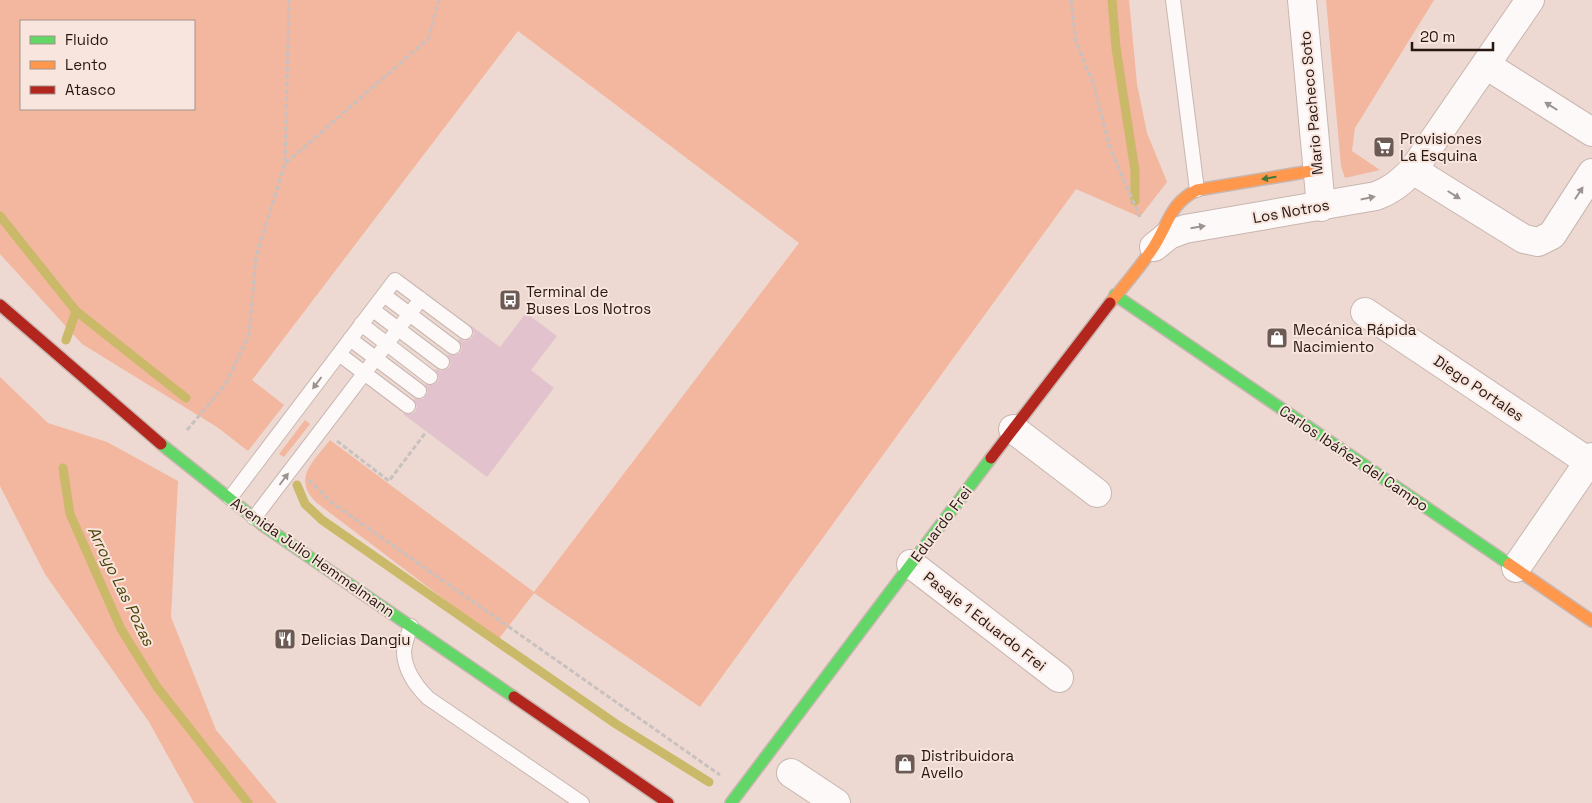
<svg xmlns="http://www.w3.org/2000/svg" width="1592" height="803" font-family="'Space Grotesk',sans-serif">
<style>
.green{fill:#f3b69e;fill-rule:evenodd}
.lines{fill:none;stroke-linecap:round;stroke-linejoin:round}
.stream{stroke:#c9b968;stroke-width:9}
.building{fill:#e1c2cd}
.lane-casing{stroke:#c8b6b0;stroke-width:16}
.street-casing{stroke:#c8b6b0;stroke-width:30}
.fast-casing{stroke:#c8b6b0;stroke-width:14}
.slow-casing{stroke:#c8b6b0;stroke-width:14}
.jam-casing{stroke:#c8b6b0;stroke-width:14}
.path{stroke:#c8c1bf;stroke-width:3;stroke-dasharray:5 2.5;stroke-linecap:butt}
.lane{stroke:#fcf9f8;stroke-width:14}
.street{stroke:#fcf9f8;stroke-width:28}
.fast{stroke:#63d668;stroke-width:11}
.slow{stroke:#ff974d;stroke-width:11}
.jam{stroke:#b3261e;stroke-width:11}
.oneway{fill:#9c9390}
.oneway2{fill:#45763c}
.labels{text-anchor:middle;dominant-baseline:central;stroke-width:4;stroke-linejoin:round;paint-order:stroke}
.street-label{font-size:15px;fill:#271711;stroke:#f8e5de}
.poi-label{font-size:15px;fill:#271711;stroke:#f8e5de;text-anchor:start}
.water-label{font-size:16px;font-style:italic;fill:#4c4405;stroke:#f8e5de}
</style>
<rect width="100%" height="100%" fill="#edd9d1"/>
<!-- green -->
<path class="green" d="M0,0H1129L1137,84L1147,133L1167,182L1140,217L1076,189L700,707L534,593L498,640L317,503C291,479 314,461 330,440L534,592L799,243L518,31L252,380L284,405L248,451L217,427L82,344L0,254ZM21,21H194V109H21Z
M1326,0H1434L1355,128L1352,151L1380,170L1345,178L1341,166Z
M0,377L48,423L107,442L178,481L171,617L216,730L277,803H194L149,722L45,574L0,486Z
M305,420L310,424L284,457L279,454Z"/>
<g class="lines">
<!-- stream -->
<path class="stream" d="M1112,0L1116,48L1135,171V201
M0,216L76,311L66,340
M76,311L186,398
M63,468L70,514L121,629L157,687L248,803
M297,485L305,504L322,520L616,724L709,782"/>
</g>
<!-- building -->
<path class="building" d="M526,313L557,336L531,370L554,388L487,477L403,414H411L415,412L417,407L413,399H423L428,393L425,384L433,385L437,382L439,378L435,370L436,369L441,371L449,368L451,363L447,355H456L460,353L462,348L458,340L459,339L464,341L472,338L474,333L470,325L500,347Z"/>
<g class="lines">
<!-- lane casing -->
<g class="lane-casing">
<path id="lane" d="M1173,0L1197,190
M384,295L453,347
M373,310L442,362
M361,324L430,377
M350,339L419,391
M339,354L408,406
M230,498L395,280L465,332
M254,518L421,299
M411,626C408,634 404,645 404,653C405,671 416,686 428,698L582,803"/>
</g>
<!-- street casing -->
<g class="street-casing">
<path id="street" d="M1302,0L1321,207
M1486,65L1592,132
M1413,170L1524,239L1538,242L1552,235L1592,173
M1154,247L1169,235L1185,229L1376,196C1392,190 1401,182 1413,170L1530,0
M1365,312L1592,464
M1013,429L1097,493
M911,564L1059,678
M1516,568L1592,457
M791,773L836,803"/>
</g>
<!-- fast casing -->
<g class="fast-casing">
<path id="fast" d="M1115,295L1509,564
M161,444L264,526L514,697
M731,803L991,458"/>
</g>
<!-- slow casing -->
<g class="slow-casing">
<path id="slow" d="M1110,303C1125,285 1140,267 1153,248C1169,224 1169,204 1197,190L1317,170
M1509,564L1592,621"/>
</g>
<!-- jam casing -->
<g class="jam-casing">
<path id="jam" d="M0,305L161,444
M991,458L1110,303
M514,697L668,803"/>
</g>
<!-- path -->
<path class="path" d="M1071,0L1076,42L1093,83L1110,148L1140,217
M286,163L428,39L439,0
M187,430L225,385L249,335L256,257L285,163L289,0
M337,441L389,481L426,432
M309,480L331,502L720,775"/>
<!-- lane -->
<use href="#lane" class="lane"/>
<!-- street -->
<use href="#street" class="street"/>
<!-- fast -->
<use href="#fast" class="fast"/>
<!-- slow -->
<use href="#slow" class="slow"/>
<!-- jam -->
<use href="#jam" class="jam"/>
</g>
<!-- one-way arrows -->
<defs><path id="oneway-solid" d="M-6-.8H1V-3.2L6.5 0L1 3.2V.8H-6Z" transform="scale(1.25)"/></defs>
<g class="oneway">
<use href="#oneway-solid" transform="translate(1551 106) rotate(-148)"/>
<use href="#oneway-solid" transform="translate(1579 193) rotate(-57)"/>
<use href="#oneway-solid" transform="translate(1454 195) rotate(32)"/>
<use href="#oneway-solid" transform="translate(1368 198) rotate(-12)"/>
<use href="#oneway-solid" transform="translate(1198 227) rotate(-9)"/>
<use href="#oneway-solid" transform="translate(317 383) rotate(127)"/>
<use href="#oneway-solid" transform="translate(284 479) rotate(-53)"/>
</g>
<use class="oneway2" href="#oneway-solid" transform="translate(1269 178) rotate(171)"/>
<!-- icons -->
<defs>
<g id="supermarket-square" transform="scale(1.125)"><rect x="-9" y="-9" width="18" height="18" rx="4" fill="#6c5b54" stroke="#f8e5de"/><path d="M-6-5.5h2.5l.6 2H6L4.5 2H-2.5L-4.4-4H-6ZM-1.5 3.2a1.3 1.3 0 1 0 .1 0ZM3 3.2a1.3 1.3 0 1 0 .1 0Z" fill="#fff"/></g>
<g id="bus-square" transform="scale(1.125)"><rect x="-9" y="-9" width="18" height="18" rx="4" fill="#6c5b54" stroke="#f8e5de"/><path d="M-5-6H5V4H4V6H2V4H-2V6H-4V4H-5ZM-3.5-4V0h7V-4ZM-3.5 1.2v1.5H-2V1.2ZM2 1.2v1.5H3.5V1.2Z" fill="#fff"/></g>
<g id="shop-square" transform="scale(1.125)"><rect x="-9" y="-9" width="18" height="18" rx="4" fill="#6c5b54" stroke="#f8e5de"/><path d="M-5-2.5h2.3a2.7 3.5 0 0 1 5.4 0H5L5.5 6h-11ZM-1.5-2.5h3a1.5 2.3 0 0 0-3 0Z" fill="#fff"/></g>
<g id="restaurant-square" transform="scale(1.125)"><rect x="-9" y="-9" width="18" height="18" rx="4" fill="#6c5b54" stroke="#f8e5de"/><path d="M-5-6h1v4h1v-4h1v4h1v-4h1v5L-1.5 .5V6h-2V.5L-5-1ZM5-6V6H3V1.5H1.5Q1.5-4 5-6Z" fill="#fff"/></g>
</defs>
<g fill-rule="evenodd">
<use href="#supermarket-square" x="1384" y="147"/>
<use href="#bus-square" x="510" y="300"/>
<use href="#shop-square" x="1277" y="338"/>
<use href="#restaurant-square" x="285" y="639"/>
<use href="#shop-square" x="905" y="764"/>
</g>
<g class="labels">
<!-- street labels -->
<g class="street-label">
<text transform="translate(1311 103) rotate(-95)">Mario Pacheco Soto</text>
<text transform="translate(1291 211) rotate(-10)">Los Notros</text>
<text transform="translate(1479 388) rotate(34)">Diego Portales</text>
<text transform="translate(1354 458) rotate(34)">Carlos Ibáñez del Campo</text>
<text transform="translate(941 524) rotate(-53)">Eduardo Frei</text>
<text transform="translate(313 557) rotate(35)">Avenida Julio Hemmelmann</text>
<text transform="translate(985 621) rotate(38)">Pasaje 1 Eduardo Frei</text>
</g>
<!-- poi labels -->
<g class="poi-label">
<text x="1400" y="138">Provisiones<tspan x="1400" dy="17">La Esquina</tspan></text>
<text x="526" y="291">Terminal de<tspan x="526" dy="17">Buses Los Notros</tspan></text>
<text x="1293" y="329">Mecánica Rápida<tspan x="1293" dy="17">Nacimiento</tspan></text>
<text x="301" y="639">Delicias Dangiu</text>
<text x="921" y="755">Distribuidora<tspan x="921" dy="17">Avello</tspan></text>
</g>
<!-- water labels -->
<g class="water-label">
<text transform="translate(121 586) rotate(64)">Arroyo Las Pozas</text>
</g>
</g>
<!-- legend -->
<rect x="20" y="20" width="175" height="90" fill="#f8e5de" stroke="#a4938c"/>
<rect x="30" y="36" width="25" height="8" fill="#63d668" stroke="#a4938c"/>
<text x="65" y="45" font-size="15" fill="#271711">Fluido</text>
<rect x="30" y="61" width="25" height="8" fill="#ff974d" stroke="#a4938c"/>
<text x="65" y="70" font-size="15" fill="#271711">Lento</text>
<rect x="30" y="86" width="25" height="8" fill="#b3261e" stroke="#a4938c"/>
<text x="65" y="95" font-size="15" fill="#271711">Atasco</text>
<!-- scale -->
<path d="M1412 42v8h81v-8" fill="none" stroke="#271711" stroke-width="2.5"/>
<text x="1420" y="42" font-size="15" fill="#271711" stroke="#f8e5de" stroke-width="4" paint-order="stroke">20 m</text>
</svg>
